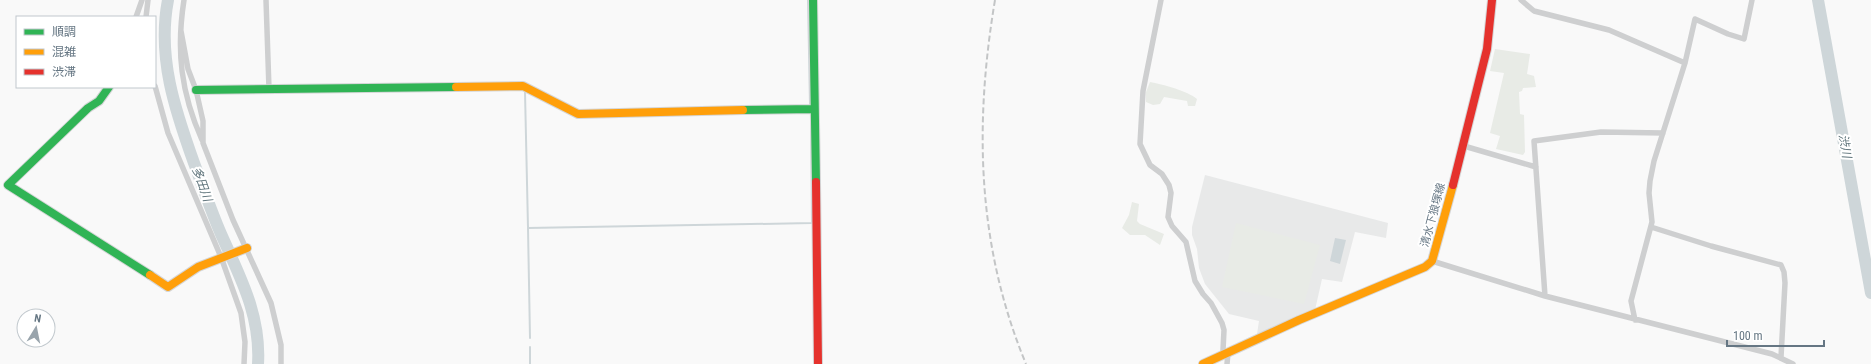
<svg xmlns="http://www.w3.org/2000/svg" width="1871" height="364" font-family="'Roboto Condensed','Noto Sans JP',sans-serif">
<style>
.built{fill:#e8e9e9}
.green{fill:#e8ebe6}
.water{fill:#ced6d9}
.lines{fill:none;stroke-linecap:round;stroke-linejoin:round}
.stream{stroke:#ced6d9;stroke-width:2}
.river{stroke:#ced6d9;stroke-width:12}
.fast-casing{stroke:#d5d6d7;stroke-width:10}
.slow-casing{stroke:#d5d6d7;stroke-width:10}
.jam-casing{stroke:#d5d6d7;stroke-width:10}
.street{stroke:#cecfd0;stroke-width:5.5}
.fast{stroke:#30b455;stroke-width:8}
.slow{stroke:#ff9f0a;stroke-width:8}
.jam{stroke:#e5322d;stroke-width:8}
.rail{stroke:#c3c5c6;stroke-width:2;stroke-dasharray:6 3;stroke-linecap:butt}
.labels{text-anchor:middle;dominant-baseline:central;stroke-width:4;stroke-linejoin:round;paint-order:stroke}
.street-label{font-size:11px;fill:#657683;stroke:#fff}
.water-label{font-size:12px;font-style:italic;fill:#60757c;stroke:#fff}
</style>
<rect width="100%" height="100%" fill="#f9f9f9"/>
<!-- built -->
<path class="built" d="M1205,175L1388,223L1386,238L1355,232L1342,282L1322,279L1315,310L1257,334L1259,321L1229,314L1205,284L1199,268L1197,249L1192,235V227Z"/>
<!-- green -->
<path class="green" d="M1495,49L1530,54L1527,74L1534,76L1536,87L1523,88L1522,91L1519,92L1520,114L1524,115L1525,152L1523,155L1496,149L1500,136L1490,133L1504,73L1490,71Z
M1150,82C1162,84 1188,91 1197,99L1195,106H1188L1187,101L1164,97L1160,104L1153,105L1146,102V92Z
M1132,202L1139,204L1137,221L1140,224L1164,234L1160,245L1145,235H1130L1122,228L1129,215Z
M1236,223L1320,245L1304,304L1222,287Z"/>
<!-- water -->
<path class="water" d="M1335,238L1346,240L1340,264L1330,261Z"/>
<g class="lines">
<!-- stream -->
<path class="stream" d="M808,0L810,105
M525,92L528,228
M530,338L528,228L812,223L811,114
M530,347V364"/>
<!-- river -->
<path class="river" d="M168,0C157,57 175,110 194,163C203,187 211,211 221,234C240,277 261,315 258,364
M1818,0L1871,293"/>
<!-- fast casing -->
<g class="fast-casing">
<path id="fast" d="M813,0L816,182
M109,87L99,101L88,108L8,185L150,275
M196,90L456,87
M743,110L814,109"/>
</g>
<!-- slow casing -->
<g class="slow-casing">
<path id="slow" d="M456,87L523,86L578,114L743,110
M150,275L168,287L198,267L247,248
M1203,364L1299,320L1425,267L1432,261L1453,185"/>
</g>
<!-- jam casing -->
<g class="jam-casing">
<path id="jam" d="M816,182L818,364
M1453,185L1487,49L1492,0"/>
</g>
<!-- street -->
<path class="street" d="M184,0C176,51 181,93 202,140
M266,0L269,89
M1161,0L1143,91L1140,144L1150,165L1162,174L1169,185L1171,193L1168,217L1172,226L1186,242L1195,281L1203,294L1211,303L1222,323L1224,330L1223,350L1228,353L1227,364
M1521,0L1534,11L1609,30L1685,63
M136,17L142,0
M146,17L148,0
M181,31L188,69L196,90L203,121V143L233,220L271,303L281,345V364
M155,86L168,133L221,257L241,313L245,342L244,364
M1464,146L1536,167
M1651,227L1711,246L1781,265L1784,272L1785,283L1781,357
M1432,261L1545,296L1772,354L1793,364
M1545,296L1534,141L1601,132L1663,133
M1635,320L1631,301L1652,222L1649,193L1650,181L1654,161L1685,63L1695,19L1728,34L1744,39L1752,0"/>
<!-- fast -->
<use href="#fast" class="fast"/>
<!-- slow -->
<use href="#slow" class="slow"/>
<!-- jam -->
<use href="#jam" class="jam"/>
<!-- rail -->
<path class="rail" d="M995,0C974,125 977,246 1026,364"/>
</g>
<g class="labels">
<!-- street labels -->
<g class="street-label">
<text transform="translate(1433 215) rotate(-75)">清水下狼塚線</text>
</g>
<!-- water labels -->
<g class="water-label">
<text transform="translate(1845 146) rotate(80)">渋川</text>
<text transform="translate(202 184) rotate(70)">多田川</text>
</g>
</g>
<!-- legend -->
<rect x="16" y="16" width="140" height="72" fill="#ffffff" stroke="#c1c8cd"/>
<rect x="24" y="29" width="20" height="6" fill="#30b455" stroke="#c1c8cd"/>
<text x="52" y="36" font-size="12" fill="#657683">順調</text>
<rect x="24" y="49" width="20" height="6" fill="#ff9f0a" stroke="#c1c8cd"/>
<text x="52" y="56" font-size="12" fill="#657683">混雑</text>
<rect x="24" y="69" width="20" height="6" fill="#e5322d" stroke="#c1c8cd"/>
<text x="52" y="76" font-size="12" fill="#657683">渋滞</text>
<!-- north arrow -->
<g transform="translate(36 328) rotate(10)"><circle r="19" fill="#ffffff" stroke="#c1c8cd"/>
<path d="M0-3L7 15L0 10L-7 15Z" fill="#99a4ac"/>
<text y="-6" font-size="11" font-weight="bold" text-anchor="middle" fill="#657683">N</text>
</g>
<!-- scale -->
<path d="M1727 340v6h97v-6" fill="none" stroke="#657683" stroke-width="2"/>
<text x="1733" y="340" font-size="12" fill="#657683" stroke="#ffffff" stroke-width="3" paint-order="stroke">100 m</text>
</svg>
